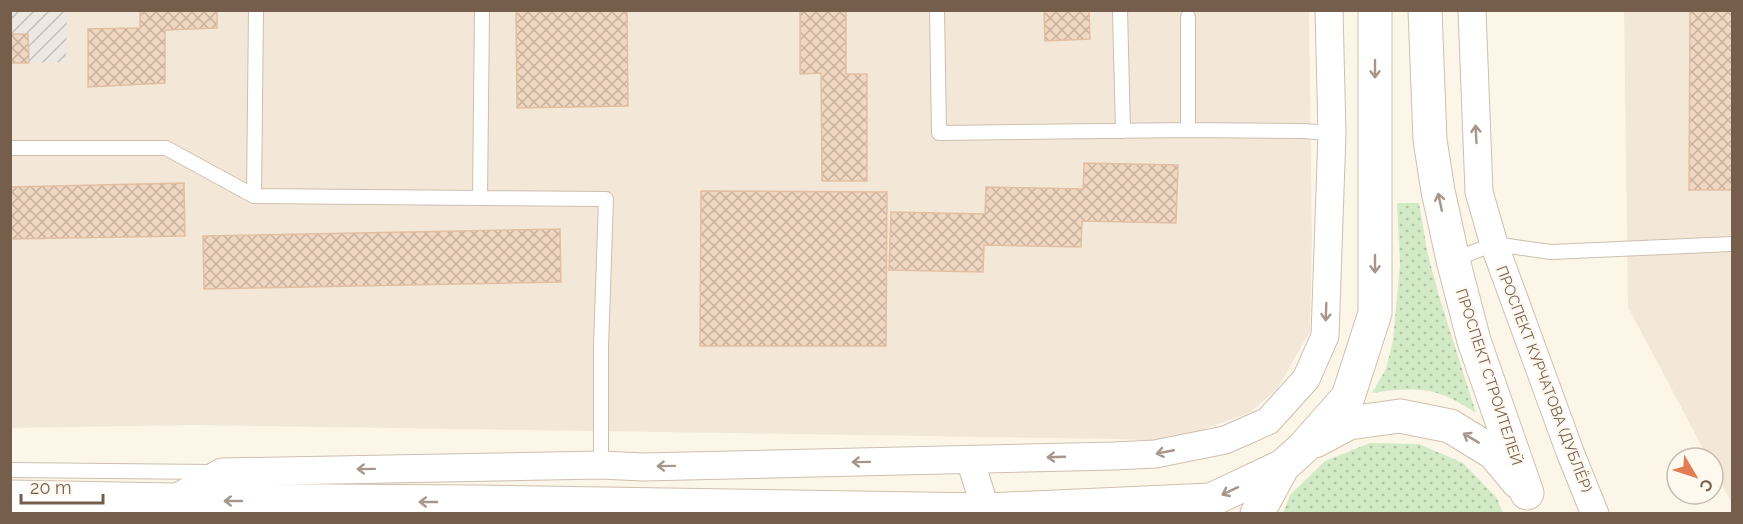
<svg xmlns="http://www.w3.org/2000/svg" width="1743" height="524" font-family="Raleway,sans-serif">
<style>
.residential{fill:#f3e8d7}
.industrial{fill:url(#industrial-furrows)}
.grass{fill:url(#grass-dots)}
.building{fill:url(#building-cross-hatch);stroke:#e3bfa2;stroke-width:1.5}
.lines{fill:none;stroke-linecap:round;stroke-linejoin:round}
.lane-casing{stroke:#cebeaf;stroke-width:16}
.street-casing{stroke:#cebeaf;stroke-width:29}
.secondary-casing{stroke:#d0bfac;stroke-width:35}
.lane{stroke:#fff;stroke-width:14}
.street{stroke:#fff;stroke-width:27}
.secondary{stroke:#fff;stroke-width:33}
.oneway{stroke:#a6968b}
.labels{text-anchor:middle;dominant-baseline:central;stroke-width:4.5;stroke-linejoin:round;paint-order:stroke}
.street-label{font-size:15px;fill:#765e4d;stroke:#fef9ef}
</style>
<defs>
<pattern id="industrial-furrows" width="10" height="10" patternUnits="userSpaceOnUse" patternTransform="scale(1.5)"><rect width="10" height="10" fill="#ede8e2"/><path d="M-1 1l2-2M0 10L10 0M9 11l2-2" fill="none" stroke="#c5bfb9"/></pattern>
<pattern id="grass-dots" width="8" height="8" patternUnits="userSpaceOnUse" patternTransform="scale(1.5)"><rect width="8" height="8" fill="#d3eac7"/><path d="M2 2h.1M6 6h.1" fill="none" stroke="#b0c1a4" stroke-width="1.8" stroke-linecap="round"/></pattern>
<pattern id="building-cross-hatch" width="8" height="8" patternUnits="userSpaceOnUse" patternTransform="scale(1.5)"><rect width="8" height="8" fill="#f0d7c1"/><path d="M0 0l8 8M0 8l8-8" fill="none" stroke="#c7b29f"/></pattern>
</defs>
<rect width="100%" height="100%" fill="#fcf6e9"/>
<!-- residential -->
<path class="residential" d="M10,11H1309L1312,238L1310,331L1278,388L1251,412L1169,442L1121,439L195,425L11,428Z
M1624,11H1732V504L1713,467V458H1708L1628,307Z"/>
<!-- industrial -->
<path class="industrial" d="M10,11H67L66,62L11,63Z"/>
<!-- grass -->
<path class="grass" d="M1397,203H1419L1428,255L1439,296L1476,413C1468,408 1460,403 1452,399C1427,386 1398,389 1372,393L1386,369L1393,340L1400,264Z
M1370,443L1419,444L1463,463L1497,498L1503,513H1283L1290,495L1325,461Z"/>
<!-- building -->
<path class="building" d="M140,10H217V28L165,30V83L88,87V29L140,28Z
M516,10H627L628,106L517,108Z
M800,10H846V74H867V181H822L821,73L800,74Z
M1044,10H1089L1090,39L1045,41Z
M1690,10H1732V190H1689Z
M10,34H28L29,63H10Z
M1084,163L1178,165L1176,223L1082,221L1081,247L984,245L983,272L889,270L891,212L985,214L986,187L1083,189Z
M184,183L185,236L10,239V187Z
M701,191L887,192L886,346H700Z
M560,229L561,282L204,289L203,236Z"/>
<g class="lines">
<!-- lane casing -->
<g class="lane-casing">
<path id="lane" d="M937,10L939,133L1188,130
M1120,10L1123,131
M1188,17V130L1302,131L1332,133
M10,148H166L254,196L606,199L601,347V465
M254,196L256,10
M480,198L482,10
M1453,260L1494,244L1551,252L1732,244
M10,470L211,472"/>
</g>
<!-- street casing -->
<g class="street-casing">
<path id="street" d="M1472,10L1479,192L1494,244L1570,452L1595,514
M970,460L986,510
M172,500L222,472L601,465L643,467L1114,456L1155,454L1225,440L1268,421L1306,379L1325,336L1332,133L1329,10"/>
</g>
<!-- secondary casing -->
<g class="secondary-casing">
<path id="secondary" d="M1425,10L1430,140L1438,191L1453,260L1474,341L1527,493
M1315,441L1349,423L1400,416L1450,426L1494,453L1518,482
M10,497L172,500L474,502L986,510L1211,500L1283,466L1303,448L1348,397L1375,313V10
M1257,514L1283,466"/>
</g>
<!-- lane -->
<use href="#lane" class="lane"/>
<!-- street -->
<use href="#street" class="street"/>
<!-- secondary -->
<use href="#secondary" class="secondary"/>
</g>
<!-- one-way arrows -->
<defs><path id="oneway-shaft" d="M-6 0H5M1.5-3L5.5 0L1.5 3" fill="none" stroke-width="1.6" stroke-linecap="round" stroke-linejoin="round" transform="scale(1.5)"/></defs>
<g class="oneway">
<use href="#oneway-shaft" transform="translate(1375 69) rotate(90)"/>
<use href="#oneway-shaft" transform="translate(1476 134) rotate(-93)"/>
<use href="#oneway-shaft" transform="translate(1440 202) rotate(-102)"/>
<use href="#oneway-shaft" transform="translate(1375 264) rotate(90)"/>
<use href="#oneway-shaft" transform="translate(1326 312) rotate(92)"/>
<use href="#oneway-shaft" transform="translate(1471 438) rotate(-149)"/>
<use href="#oneway-shaft" transform="translate(1165 452) rotate(169)"/>
<use href="#oneway-shaft" transform="translate(1056 457) rotate(178)"/>
<use href="#oneway-shaft" transform="translate(861 462) rotate(179)"/>
<use href="#oneway-shaft" transform="translate(666 466) rotate(179)"/>
<use href="#oneway-shaft" transform="translate(366 469) rotate(179)"/>
<use href="#oneway-shaft" transform="translate(1230 491) rotate(155)"/>
<use href="#oneway-shaft" transform="translate(233 501) rotate(-180)"/>
<use href="#oneway-shaft" transform="translate(428 502) rotate(-180)"/>
</g>
<g class="labels">
<!-- street labels -->
<g class="street-label">
<text transform="translate(1489 377) rotate(72)">ПРОСПЕКТ СТРОИТЕЛЕЙ</text>
<text transform="translate(1544 379) rotate(69)">ПРОСПЕКТ КУРЧАТОВА (ДУБЛЁР)</text>
</g>
</g>
<!-- border -->
<rect width="1743" height="524" fill="none" stroke="#765e4d" stroke-width="24"/>
<!-- north arrow -->
<g transform="translate(1695 476) rotate(129)"><circle r="28" fill="#fef9ef" stroke="#c8bbae" stroke-width="1.5"/>
<path d="M0-4.5L10 22L0 15L-10 22Z" fill="#e17c53"/>
<text y="-9" font-size="16" font-weight="bold" text-anchor="middle" fill="#765e4d">С</text>
</g>
<!-- scale -->
<path d="M21 494v9h82v-9" fill="none" stroke="#765e4d" stroke-width="3"/>
<text x="30" y="494" font-size="18" fill="#765e4d" stroke="#fef9ef" stroke-width="4.5" paint-order="stroke">20 m</text>
</svg>
